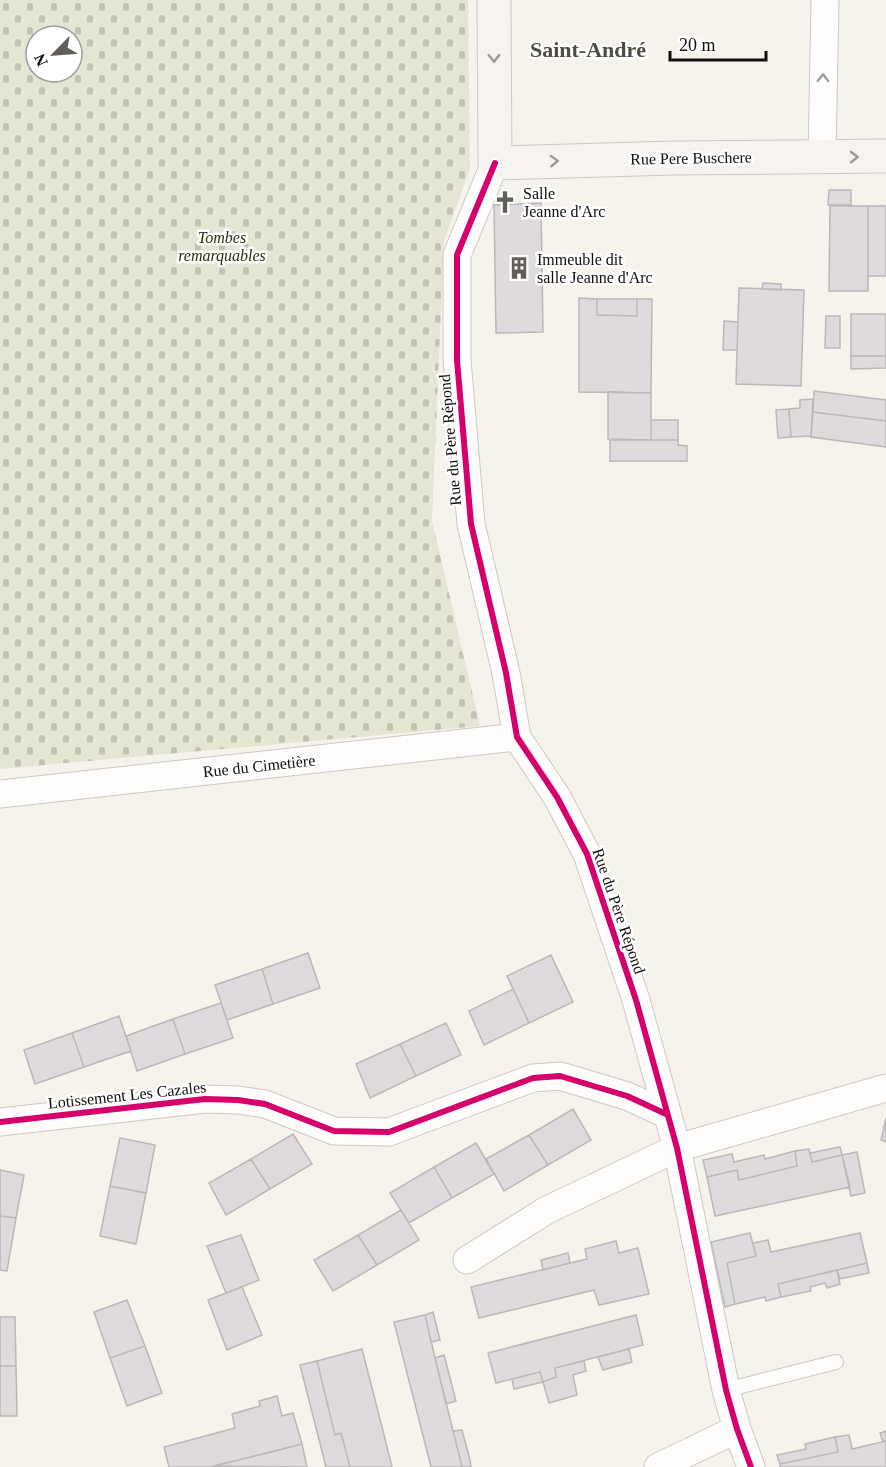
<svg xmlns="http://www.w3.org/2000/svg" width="886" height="1467" font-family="'Times New Roman',serif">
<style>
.cemetery{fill:url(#cemetery-stones);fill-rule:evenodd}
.building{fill:#e0dade;stroke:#bab7b6;stroke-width:1.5}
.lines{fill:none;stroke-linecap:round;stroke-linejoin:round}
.service-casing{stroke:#ccc8c4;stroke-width:16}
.minor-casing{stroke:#ccc8c4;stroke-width:29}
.secondary-casing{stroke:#ccc8c4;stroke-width:35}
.service{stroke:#fefdfc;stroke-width:14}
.minor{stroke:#fefdfc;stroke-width:27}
.secondary{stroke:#f6f3f1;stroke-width:33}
.cycleway-casing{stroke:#fff;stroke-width:10}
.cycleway{stroke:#d6006c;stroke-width:6}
.oneway{stroke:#9a9795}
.oneway2{stroke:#9f9d9b}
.labels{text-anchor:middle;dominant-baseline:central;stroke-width:5;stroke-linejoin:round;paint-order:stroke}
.street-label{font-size:16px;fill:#100d0a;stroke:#fff}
.poi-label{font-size:16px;fill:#100d0a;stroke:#fff;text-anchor:start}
.park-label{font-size:16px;font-style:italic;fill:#2a2f08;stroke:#fff}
.district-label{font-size:22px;font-weight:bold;fill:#534a43;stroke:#fff}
</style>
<defs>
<pattern id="cemetery-stones" width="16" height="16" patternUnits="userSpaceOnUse" patternTransform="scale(1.5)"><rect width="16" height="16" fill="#e5e5d4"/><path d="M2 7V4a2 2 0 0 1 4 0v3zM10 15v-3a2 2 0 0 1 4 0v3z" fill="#c3c3b5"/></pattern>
</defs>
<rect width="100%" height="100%" fill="#f8f2ed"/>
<!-- cemetery -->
<path class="cemetery" d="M0,0H468L470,168L444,241L432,521L480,726L0,769ZM36,36H72V72H36Z"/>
<!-- building -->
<path class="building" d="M829,190H851V205H828Z
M541,203L543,332L496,333L494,205Z
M830,206H868V291H829Z
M868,206H886V276H868Z
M763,283L781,284V290L762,289Z
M739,288L804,290L801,386L736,384Z
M579,298L597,299V315L637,316V299H652L651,393L579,392Z
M597,299H637V316L597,315Z
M851,314H886V356H851Z
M826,316H840V348H825Z
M724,321L738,322L737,350H723Z
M851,356H886V368L851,369Z
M814,391L886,400V421L813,412Z
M608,392L651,393V440L608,439Z
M813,399L811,436L791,437L789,409L800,408V400Z
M789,409L791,437L778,438L776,410Z
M813,412L886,421V447L811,437Z
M651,420H678V440H651Z
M610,440H678V445L687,446V461H610Z
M308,953L320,988L273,1004L262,969Z
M551,955L573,1002L529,1023L507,976Z
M262,969L273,1004L227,1020L215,985Z
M513,989L529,1023L484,1045L469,1011Z
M221,1003L233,1038L185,1054L173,1019Z
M119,1016L131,1051L84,1067L72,1033Z
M173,1019L185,1054L137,1071L126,1036Z
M446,1023L461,1055L416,1076L400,1044Z
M72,1033L84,1067L35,1084L24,1050Z
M400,1044L416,1076L370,1098L356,1064Z
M573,1109L591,1140L548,1165L529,1135Z
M886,1118V1142L881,1140Z
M293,1134L312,1164L270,1189L251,1159Z
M529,1135L548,1165L504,1191L486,1159Z
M120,1138L155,1145L146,1193L110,1186Z
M476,1143L494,1174L452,1198L434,1167Z
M840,1147L842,1155L812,1162L810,1153Z
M809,1149L812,1162L842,1155L850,1187L715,1216L707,1177L737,1170L739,1180L797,1166L795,1151Z
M795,1151L797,1166L739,1180L737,1170L707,1177L703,1160L732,1154L734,1162L764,1155L765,1159Z
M857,1152L865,1193L851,1196L842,1155Z
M251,1159L270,1189L226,1215L209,1183Z
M434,1167L452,1198L409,1223L390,1193Z
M0,1170L24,1175L16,1218L0,1216Z
M110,1186L146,1193L136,1244L100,1236Z
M401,1210L419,1240L377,1265L358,1235Z
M0,1216L16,1218L7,1271L0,1270Z
M750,1233L756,1256L727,1263L735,1304L725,1307L711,1242Z
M860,1233L867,1263L778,1284L781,1297L766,1301L765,1297L735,1304L727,1263L756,1256L753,1243L768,1240L771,1252Z
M241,1235L259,1280L226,1293L207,1246Z
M358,1235L377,1265L333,1291L314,1260Z
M616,1241L619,1253L638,1248L649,1294L599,1305L594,1290L479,1318L471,1287L587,1259L585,1249Z
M568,1253L570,1263L543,1270L541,1260Z
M867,1263L869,1273L840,1279L837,1270Z
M837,1270L840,1284L827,1288L825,1283L810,1287L811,1291L781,1297L778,1284Z
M242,1287L262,1335L227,1350L208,1300Z
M127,1300L145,1346L110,1358L94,1312Z
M433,1312L440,1340L431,1342L425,1315Z
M425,1315L435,1358L462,1467H431L394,1322Z
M636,1315L643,1345L555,1368L556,1377L543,1382L540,1372L496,1383L488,1353Z
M0,1317H15L16,1366H0Z
M145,1346L162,1393L127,1406L110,1358Z
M362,1349L381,1423L392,1467H350L341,1433L335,1435L317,1361Z
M629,1349L632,1362L603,1370L598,1357Z
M444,1355L456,1401L446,1404L435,1358Z
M317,1361L335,1435L341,1433L350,1467H326L300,1365Z
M584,1361L586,1371L573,1375L577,1395L549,1403L543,1382L556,1377L555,1368Z
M0,1366H16L17,1416H0Z
M540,1372L543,1382L514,1389L512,1379Z
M277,1396L282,1416L293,1413L302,1444L211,1467H169L164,1447L235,1428L232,1414L260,1406L259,1401Z
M462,1430L470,1460L471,1467H462L461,1462L453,1431Z
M886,1431V1441H883L880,1433Z
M849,1435L852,1449L886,1441V1467H780V1464L838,1452L835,1437Z
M835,1437L838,1452L780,1464L777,1455L806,1449L805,1444Z
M302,1444L307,1467L213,1466L272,1452Z"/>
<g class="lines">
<!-- service casing -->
<g class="service-casing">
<path id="service" d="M726,1390L836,1362"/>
</g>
<!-- minor casing -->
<g class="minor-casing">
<path id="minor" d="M822,157L825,0
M495,163L457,255V360L471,524L506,673L517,737L557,797L587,854L636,1000L677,1148L726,1390L737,1429L751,1467
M0,794L517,737
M0,1122L205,1099L238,1100L265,1104L334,1131L389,1132L533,1078L560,1076L627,1096L666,1114
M467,1260L547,1210L677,1148L886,1088
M658,1467L737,1429"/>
</g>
<!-- secondary casing -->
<g class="secondary-casing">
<path id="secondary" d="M494,0L495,163L673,158L886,156"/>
</g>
<!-- service -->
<use href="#service" class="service"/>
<!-- minor -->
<use href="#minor" class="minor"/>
<!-- secondary -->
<use href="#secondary" class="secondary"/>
<!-- cycleway casing -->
<g class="cycleway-casing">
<path id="cycleway" d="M495,163L457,255V360L471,524L506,673L517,737L557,797L587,854L636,1000L677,1148L726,1390L737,1429L751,1467
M0,1122L205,1099L238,1100L265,1104L334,1131L389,1132L533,1078L560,1076L627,1096L666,1114"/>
</g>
<!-- cycleway -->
<use href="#cycleway" class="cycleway"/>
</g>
<!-- one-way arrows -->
<defs><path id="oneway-chevron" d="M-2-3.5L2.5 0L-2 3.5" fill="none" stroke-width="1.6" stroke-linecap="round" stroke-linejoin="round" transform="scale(1.5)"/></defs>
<g class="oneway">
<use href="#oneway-chevron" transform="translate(494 58) rotate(89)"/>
<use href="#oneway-chevron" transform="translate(854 157) rotate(-1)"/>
<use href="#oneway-chevron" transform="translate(554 161) rotate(-2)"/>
</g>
<use class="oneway2" href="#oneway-chevron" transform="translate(823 78) rotate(-89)"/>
<!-- icons -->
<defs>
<g id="church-bare" transform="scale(1.8)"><path d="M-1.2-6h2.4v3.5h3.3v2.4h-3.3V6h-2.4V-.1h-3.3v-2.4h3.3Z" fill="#615d59" stroke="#fff" stroke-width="2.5" paint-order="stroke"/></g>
<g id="building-bare" transform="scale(1.8)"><path d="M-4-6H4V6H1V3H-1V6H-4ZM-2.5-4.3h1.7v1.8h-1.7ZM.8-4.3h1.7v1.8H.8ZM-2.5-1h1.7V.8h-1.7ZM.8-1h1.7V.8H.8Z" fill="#615d59" stroke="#fff" stroke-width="2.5" paint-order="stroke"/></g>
</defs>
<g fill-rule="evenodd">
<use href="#church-bare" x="505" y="202"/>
<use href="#building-bare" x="519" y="268"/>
</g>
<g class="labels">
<!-- street labels -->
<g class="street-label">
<text transform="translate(691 158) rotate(-1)">Rue Pere Buschere</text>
<text transform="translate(450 440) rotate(-95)">Rue du Père Répond</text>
<text transform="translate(259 766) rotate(-6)">Rue du Cimetière</text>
<text transform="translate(619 911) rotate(71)">Rue du Père Répond</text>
<text transform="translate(127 1095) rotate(-6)">Lotissement Les Cazales</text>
</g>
<!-- poi labels -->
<g class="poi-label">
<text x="523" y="193">Salle<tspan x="523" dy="18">Jeanne d'Arc</tspan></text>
<text x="537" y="259">Immeuble dit<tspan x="537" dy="18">salle Jeanne d'Arc</tspan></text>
</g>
<!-- park labels -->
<g class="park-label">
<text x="222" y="237">Tombes<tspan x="222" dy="18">remarquables</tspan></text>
</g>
<!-- district labels -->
<g class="district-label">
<text x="588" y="49">Saint-André</text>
</g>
</g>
<!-- north arrow -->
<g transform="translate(54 54) rotate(245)"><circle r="28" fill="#ffffff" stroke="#9f9e9d" stroke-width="1.5"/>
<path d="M0-4.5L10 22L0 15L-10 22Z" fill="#615d59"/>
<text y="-9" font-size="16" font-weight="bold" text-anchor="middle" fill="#100d0a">N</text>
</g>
<!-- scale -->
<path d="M670 51v9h96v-9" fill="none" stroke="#100d0a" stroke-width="3"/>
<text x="679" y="51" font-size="18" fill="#100d0a" stroke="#ffffff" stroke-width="4.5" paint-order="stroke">20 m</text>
</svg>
